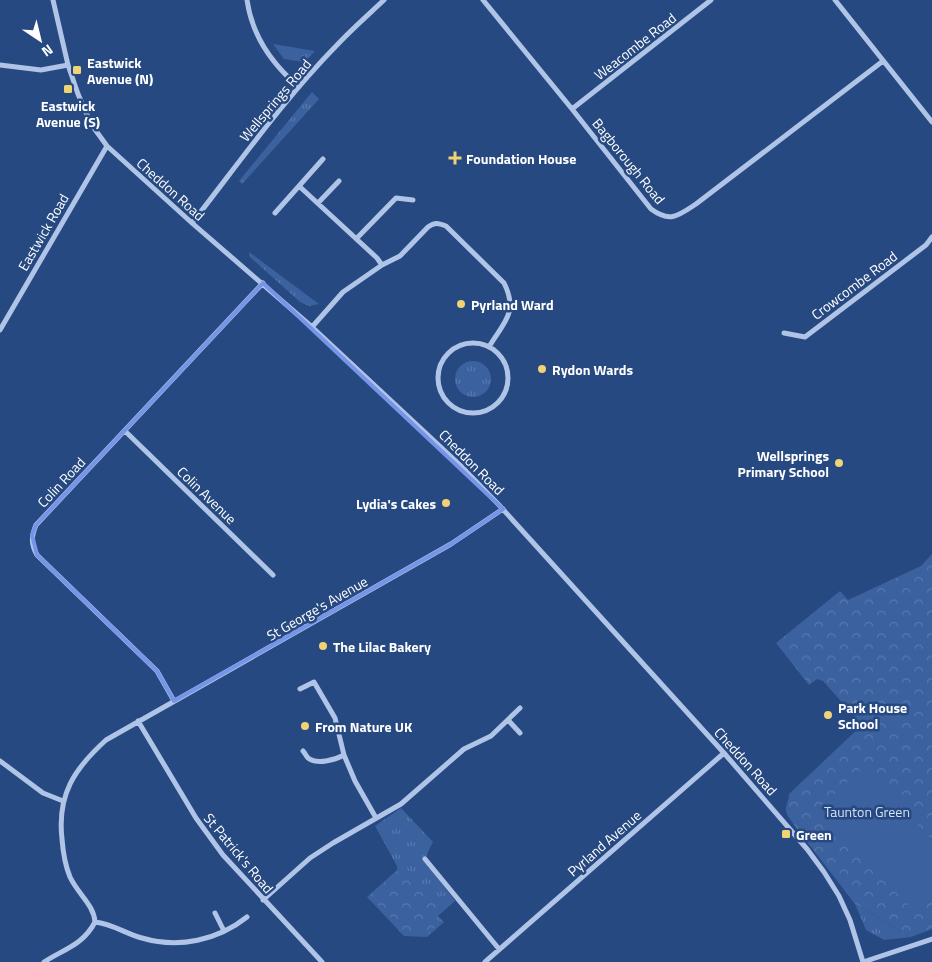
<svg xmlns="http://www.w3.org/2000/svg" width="932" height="962" font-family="'Titillium Web',sans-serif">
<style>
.grass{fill:url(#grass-tufts)}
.forest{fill:url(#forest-crowns)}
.garden{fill:#3b619f}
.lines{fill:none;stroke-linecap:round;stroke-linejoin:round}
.minor{stroke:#afc4e6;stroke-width:5}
.marked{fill:none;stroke:#7795e8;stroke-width:4;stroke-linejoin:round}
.poi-dot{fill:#efd374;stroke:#274981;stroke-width:2}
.labels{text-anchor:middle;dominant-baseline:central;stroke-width:5;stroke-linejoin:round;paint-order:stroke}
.street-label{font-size:14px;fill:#fff;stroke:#274981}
.poi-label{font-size:14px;font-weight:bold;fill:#fff;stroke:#274981;text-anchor:start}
.park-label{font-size:14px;fill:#d2e0f5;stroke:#274981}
</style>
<defs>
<pattern id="grass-tufts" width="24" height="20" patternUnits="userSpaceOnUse" patternTransform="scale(1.25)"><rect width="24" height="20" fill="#3b619f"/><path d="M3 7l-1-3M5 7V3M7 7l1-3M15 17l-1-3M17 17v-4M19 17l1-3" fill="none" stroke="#5879ad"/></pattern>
<pattern id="forest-crowns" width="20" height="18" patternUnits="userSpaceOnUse" patternTransform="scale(1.25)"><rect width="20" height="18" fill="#3b619f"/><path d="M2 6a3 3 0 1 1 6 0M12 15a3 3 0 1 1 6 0" fill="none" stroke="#5879ad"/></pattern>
</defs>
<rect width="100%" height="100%" fill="#274981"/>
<!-- grass -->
<path class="grass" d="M273,44L315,51L304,62L284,59Z
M312,92L319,99L242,184L239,181Z
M249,252L319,304L309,306L300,302L250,257Z
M455 379a18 18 0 1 1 36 0a18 18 0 1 1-36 0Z
M401,808L433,842L424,860L455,901L438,916L444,922L427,937L404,936L367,897L397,870V866L375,826Z
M855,904L911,937L884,940L866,930Z"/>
<!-- forest -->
<path class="forest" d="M932,554V929L911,937L855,904L794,825C791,820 785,814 786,808C787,802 789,800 789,794L862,725L823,681L817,679L809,685L776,643L840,591L848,600L921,566Z
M404,865L416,881L441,900L442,908L436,917L440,924L426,935L405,932L369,896Z"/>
<!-- garden -->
<path class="garden" d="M863,767L912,818L866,861L817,811Z
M913,820L932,840V896L915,912L868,863Z"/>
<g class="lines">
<!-- minor -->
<path class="minor" d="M53,0L68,65L78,94L91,124L107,146L192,223L312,327L460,465L499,505L724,753L807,849L824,872L839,896L850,920L863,962
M247,0C252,36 272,64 299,87
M483,0L572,109L651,209C670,223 678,216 696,204L883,61
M835,0L932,122
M0,65L41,70L68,65
M572,109L711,0
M299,186L377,258L382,265
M318,203L339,181
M275,213L323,159
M192,223C239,163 283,100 337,45C352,29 368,15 384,0
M357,238L396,198L413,200
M312,327L343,292L382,265L400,256L428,227C435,222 438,223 446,226L504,283C519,313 503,323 489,347
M0,330L107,146
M784,333L805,337L926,245L932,237
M438 378a35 35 0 1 1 70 0a35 35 0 1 1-70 0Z
M125,431L273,575
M300,689L314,682L335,718L344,755L355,781L376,818
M174,701L157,671L37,555C31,544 31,537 36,525L263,283
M508,720L520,733
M138,721L196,818L223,855L322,962
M303,751C305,753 306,756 308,758C317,765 335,760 344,755
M0,761L43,793L63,801
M425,859L499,949
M263,900L310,858L333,843L401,804L464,749L491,736L520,708
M215,913L224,931
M95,922C94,905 78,894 70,877C65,865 63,852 62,839C57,795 74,769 106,740L451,544L503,509
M95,922C113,924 126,934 142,938C179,949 218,940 247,917
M44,962C64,949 83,945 95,922
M485,962L724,753
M863,962L932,939"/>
</g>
<!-- marked area -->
<path class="marked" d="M263,283L503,509L451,544L174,701L157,671L37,555L32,535L36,525Z"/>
<!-- markers -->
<g class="poi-dot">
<rect x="72" y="65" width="10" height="10" rx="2.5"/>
<rect x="63" y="84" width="10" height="10" rx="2.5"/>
<path d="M452.5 150.5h5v5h5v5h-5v5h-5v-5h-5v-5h5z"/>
<circle cx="461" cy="304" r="5"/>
<circle cx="542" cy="369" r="5"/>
<circle cx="839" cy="463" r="5"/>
<circle cx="446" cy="503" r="5"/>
<circle cx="323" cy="646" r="5"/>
<circle cx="828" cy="715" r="5"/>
<circle cx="305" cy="726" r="5"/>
<rect x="781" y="829" width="10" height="10" rx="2.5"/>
</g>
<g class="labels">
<!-- street labels -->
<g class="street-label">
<text transform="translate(635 46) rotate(-38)">Weacombe Road</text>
<text transform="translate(275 100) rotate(-50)">Wellsprings Road</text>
<text transform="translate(629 161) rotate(51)">Bagborough Road</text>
<text transform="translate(171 189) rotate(42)">Cheddon Road</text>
<text transform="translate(43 232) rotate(-60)">Eastwick Road</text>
<text transform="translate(854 285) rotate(-37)">Crowcombe Road</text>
<text transform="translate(472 462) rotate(45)">Cheddon Road</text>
<text transform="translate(61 482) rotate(-47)">Colin Road</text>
<text transform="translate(207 495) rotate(44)">Colin Avenue</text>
<text transform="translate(317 608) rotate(-30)">St George's Avenue</text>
<text transform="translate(746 761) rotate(48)">Cheddon Road</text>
<text transform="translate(604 843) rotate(-41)">Pyrland Avenue</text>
<text transform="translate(239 853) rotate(50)">St Patrick's Road</text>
</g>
<!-- poi labels -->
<g class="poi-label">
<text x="87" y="62">Eastwick<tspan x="87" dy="16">Avenue (N)</tspan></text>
<text x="68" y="105" text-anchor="middle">Eastwick<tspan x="68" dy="16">Avenue (S)</tspan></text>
<text x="466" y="158">Foundation House</text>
<text x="471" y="304">Pyrland Ward</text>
<text x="552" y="369">Rydon Wards</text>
<text x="829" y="455" text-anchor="end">Wellsprings<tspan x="829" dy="16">Primary School</tspan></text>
<text x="436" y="503" text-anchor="end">Lydia's Cakes</text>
<text x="333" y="646">The Lilac Bakery</text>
<text x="838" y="707">Park House<tspan x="838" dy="16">School</tspan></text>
<text x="315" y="726">From Nature UK</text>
<text x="796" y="834">Green</text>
</g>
<!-- park labels -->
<g class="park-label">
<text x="867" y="811">Taunton Green</text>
</g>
</g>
<!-- north arrow -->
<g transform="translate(40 40) rotate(145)" stroke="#274981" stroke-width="4" paint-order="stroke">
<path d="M0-4L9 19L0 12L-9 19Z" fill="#ffffff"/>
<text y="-8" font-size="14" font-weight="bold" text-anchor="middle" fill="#ffffff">N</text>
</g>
</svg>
